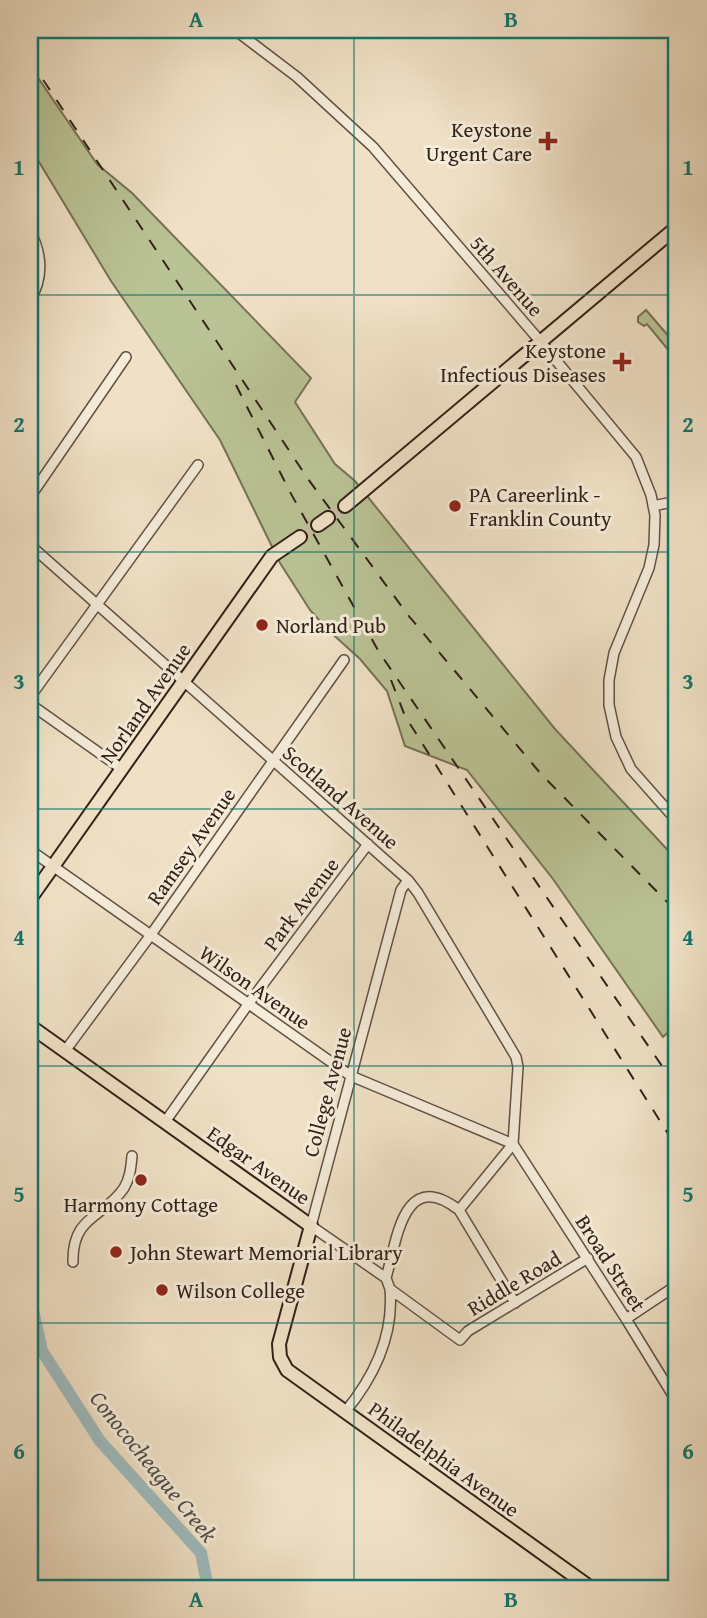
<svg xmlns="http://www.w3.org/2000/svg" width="707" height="1618" font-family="'Gentium Book Plus',serif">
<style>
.green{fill:#bac395;stroke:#767256;stroke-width:2}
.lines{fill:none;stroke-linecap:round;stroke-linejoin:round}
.river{stroke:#9ebbbf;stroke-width:12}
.major-tunnel{stroke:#cabaa3;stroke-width:12;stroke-dasharray:12 6;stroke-linecap:butt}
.minor-casing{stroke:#625044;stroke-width:12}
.major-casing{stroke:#322018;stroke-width:16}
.minor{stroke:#f5ecda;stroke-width:9}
.major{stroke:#f0e1c6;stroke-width:12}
.rail{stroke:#322018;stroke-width:2;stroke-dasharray:12 12;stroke-linecap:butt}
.grid{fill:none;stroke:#0f766e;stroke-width:2;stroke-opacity:0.55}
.poi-dot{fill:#8f2418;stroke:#f5ecda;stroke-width:2.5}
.labels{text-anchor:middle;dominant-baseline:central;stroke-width:6;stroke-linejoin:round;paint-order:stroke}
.poi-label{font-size:21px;fill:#322018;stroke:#f5ecda;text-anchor:start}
.street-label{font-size:21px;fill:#322018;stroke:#f5ecda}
.water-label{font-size:23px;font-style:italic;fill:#524e4a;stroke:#f5ecda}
.neatline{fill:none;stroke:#0f766e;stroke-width:2.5}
.grid-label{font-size:23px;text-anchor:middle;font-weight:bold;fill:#0f766e}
</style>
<rect width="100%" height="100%" fill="#f0e1c6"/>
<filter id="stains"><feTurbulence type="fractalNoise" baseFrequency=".00286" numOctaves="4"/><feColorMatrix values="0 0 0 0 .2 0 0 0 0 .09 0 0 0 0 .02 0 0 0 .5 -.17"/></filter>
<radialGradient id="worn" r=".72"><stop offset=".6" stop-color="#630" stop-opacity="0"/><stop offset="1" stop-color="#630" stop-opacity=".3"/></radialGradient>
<!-- green -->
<path class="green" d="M30,66L97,164L132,193L311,378L295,402L335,464L355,481L555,729L677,860V1024L663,1037L553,879L467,770L405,746L387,691L360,659L327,629L310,610L280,563L220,440L111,281L30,147Z
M646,310L677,346L670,352L647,324L644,326L638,322V317Z"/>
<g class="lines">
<!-- river -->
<path class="river" d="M30,1296L42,1351L100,1441L201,1553L208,1588"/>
<!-- major-tunnel -->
<path class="major-tunnel" d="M328,518L345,506
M300,537L318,525"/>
<!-- minor casing -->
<g class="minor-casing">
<path id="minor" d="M235,30L297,77L373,147L540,341L636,457L651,495L655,515L654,545L649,568L614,653L609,680V705L616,737L631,769L677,821
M30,231C42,253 44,278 30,300
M30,497L126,357
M653,506L677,501
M30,545L408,880L418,893L516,1057L518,1067L513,1144
M30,697L198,465
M30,704L122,769
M30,850L351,1076L513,1144
M408,880L401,890L311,1226L386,1278L390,1289L460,1340L468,1331L588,1258
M65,1051L150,936L344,660
M165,1122L249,1003L368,844
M513,1144L626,1319L677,1402
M459,1210L513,1144
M73,1262C72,1215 104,1218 124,1188C130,1178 131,1167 132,1156
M386,1278C397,1240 403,1167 459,1210L515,1303
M626,1319L677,1285
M345,1412C374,1377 394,1335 390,1289"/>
</g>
<!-- major casing -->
<g class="major-casing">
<path id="major" d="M345,506L677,227
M318,525L328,518
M30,899L272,556L300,537
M30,1026L311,1226L279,1344L280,1357L287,1370L591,1588"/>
</g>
<!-- minor -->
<use href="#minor" class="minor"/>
<!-- major -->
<use href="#major" class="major"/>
<!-- rail -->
<path class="rail" d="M30,60L308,479L408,615L541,774L677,912
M236,385L290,492L379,652L677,1088
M391,680L405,716L677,1148"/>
</g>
<!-- grid -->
<path class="grid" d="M354,30V1588M30,295H677M30,552H677M30,809H677M30,1066H677M30,1323H677"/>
<!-- markers -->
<g class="poi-dot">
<path d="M544.5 130.5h7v7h7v7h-7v7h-7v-7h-7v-7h7z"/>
<path d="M618.5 351.5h7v7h7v7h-7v7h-7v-7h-7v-7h7z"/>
<circle cx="455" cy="506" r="7"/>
<circle cx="262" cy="625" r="7"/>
<circle cx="141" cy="1180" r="7"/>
<circle cx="116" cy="1252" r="7"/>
<circle cx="162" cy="1290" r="7"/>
</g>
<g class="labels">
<!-- poi labels -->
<g class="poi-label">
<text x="532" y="129" text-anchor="end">Keystone<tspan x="532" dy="24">Urgent Care</tspan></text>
<text x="606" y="350" text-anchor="end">Keystone<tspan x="606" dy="24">Infectious Diseases</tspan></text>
<text x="469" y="494">PA Careerlink -<tspan x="469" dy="24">Franklin County</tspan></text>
<text x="276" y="625">Norland Pub</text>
<text x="141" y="1204" text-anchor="middle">Harmony Cottage</text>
<text x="130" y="1252">John Stewart Memorial Library</text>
<text x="176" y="1290">Wilson College</text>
</g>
<!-- street labels -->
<g class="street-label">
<text transform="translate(507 276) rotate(49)">5th Avenue</text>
<text transform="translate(145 703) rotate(-55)">Norland Avenue</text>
<text transform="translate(341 797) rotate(41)">Scotland Avenue</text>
<text transform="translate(191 846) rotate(-55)">Ramsey Avenue</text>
<text transform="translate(301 904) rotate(-53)">Park Avenue</text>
<text transform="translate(255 987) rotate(35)">Wilson Avenue</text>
<text transform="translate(327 1092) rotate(-75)">College Avenue</text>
<text transform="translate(259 1165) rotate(35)">Edgar Avenue</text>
<text transform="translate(611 1263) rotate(57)">Broad Street</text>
<text transform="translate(514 1283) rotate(-31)">Riddle Road</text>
<text transform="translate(444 1459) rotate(36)">Philadelphia Avenue</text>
</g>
<!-- water labels -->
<g class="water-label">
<text transform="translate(154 1466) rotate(51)">Conococheague Creek</text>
</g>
</g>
<!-- margin -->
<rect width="707" height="1618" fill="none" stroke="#f0e1c6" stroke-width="77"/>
<rect x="38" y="38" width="630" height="1542" class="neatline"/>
<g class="grid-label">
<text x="196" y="27">A</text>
<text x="511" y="27">B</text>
<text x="19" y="175">1</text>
<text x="688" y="175">1</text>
<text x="19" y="432">2</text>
<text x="688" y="432">2</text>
<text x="19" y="689">3</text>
<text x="688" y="689">3</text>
<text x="19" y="945">4</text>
<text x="688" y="945">4</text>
<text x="19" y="1202">5</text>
<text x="688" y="1202">5</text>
<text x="19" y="1459">6</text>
<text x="688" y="1459">6</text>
<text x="196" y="1607">A</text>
<text x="511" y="1607">B</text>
</g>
<rect width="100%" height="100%" filter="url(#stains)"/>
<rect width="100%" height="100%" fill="url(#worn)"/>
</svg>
